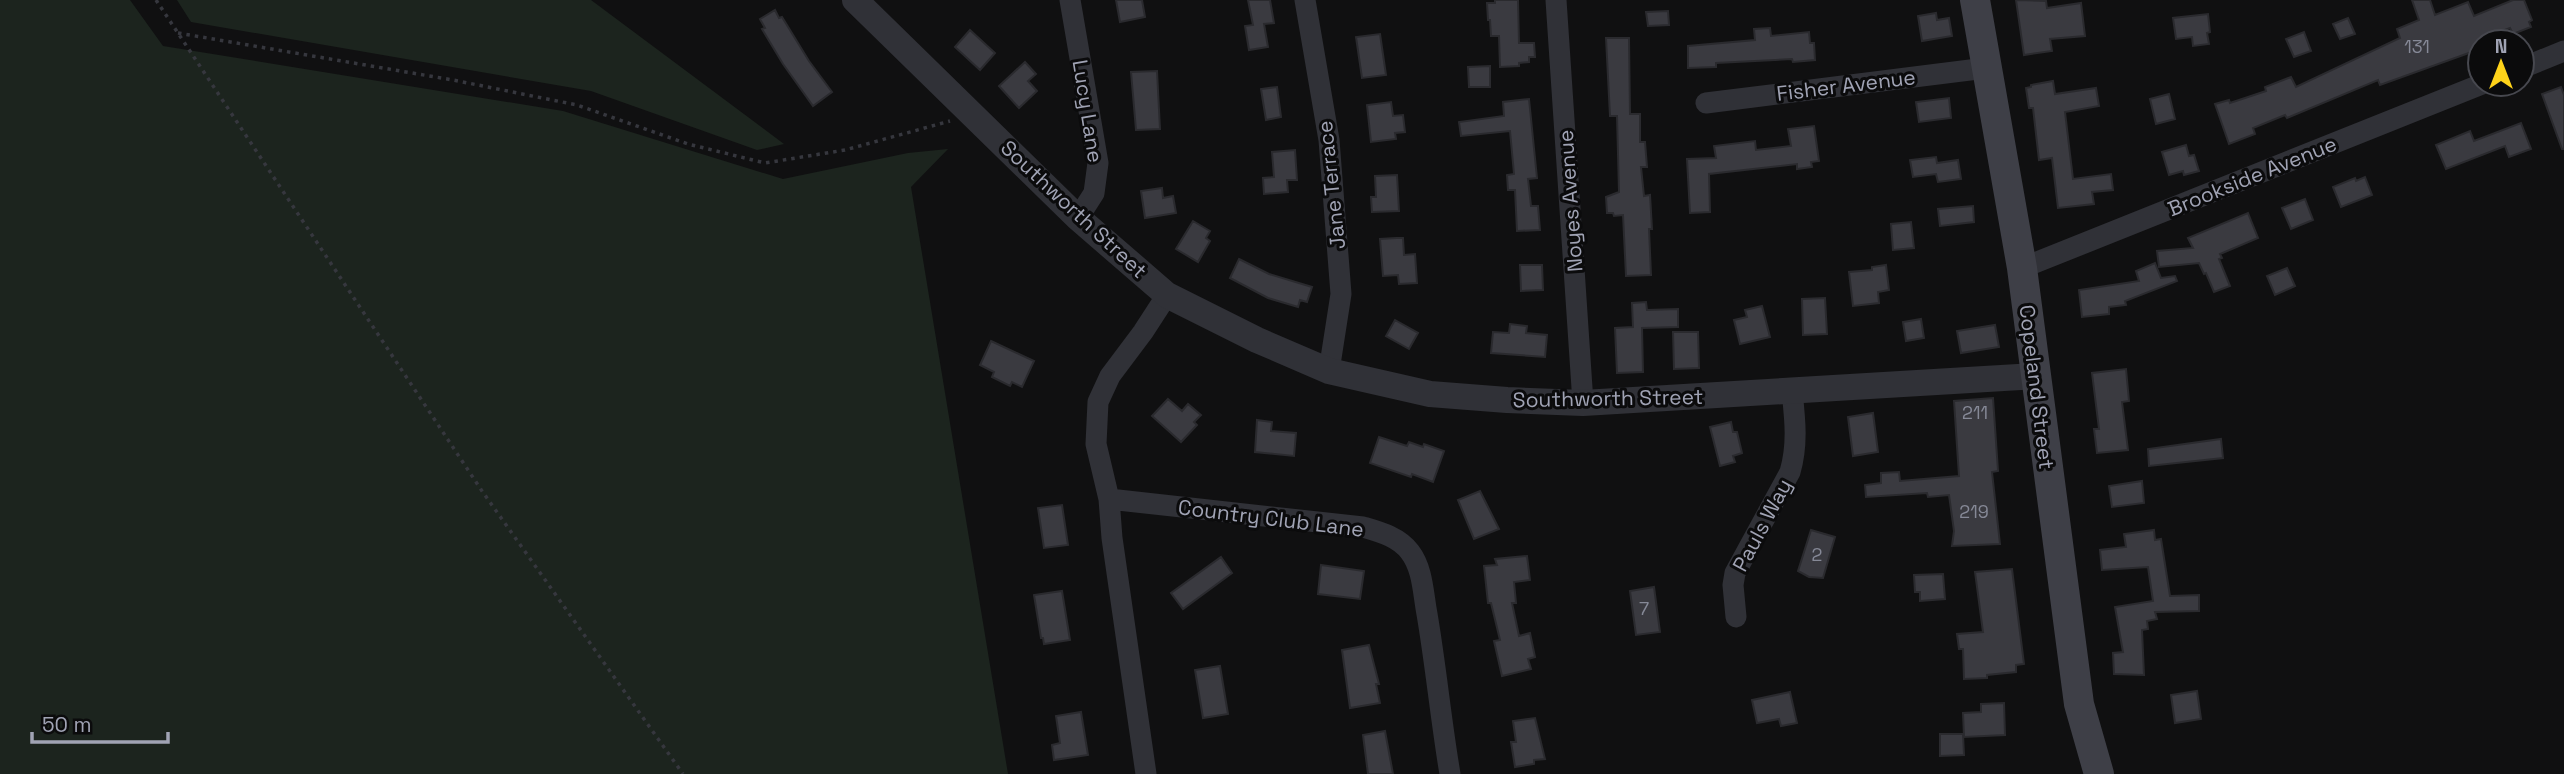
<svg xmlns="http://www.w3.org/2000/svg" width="2564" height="774" font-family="'Space Grotesk',sans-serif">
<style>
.green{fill:#1c241e}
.building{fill:#3a3a40;stroke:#2a2a2e;stroke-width:2}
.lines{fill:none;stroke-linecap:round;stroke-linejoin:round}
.path{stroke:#36373e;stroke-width:3.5;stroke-dasharray:3.5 5;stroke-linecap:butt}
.minor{stroke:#303137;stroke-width:21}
.tertiary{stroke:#303137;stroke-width:26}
.secondary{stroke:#3e3f47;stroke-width:30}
.labels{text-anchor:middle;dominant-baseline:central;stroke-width:6;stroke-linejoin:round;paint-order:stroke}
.number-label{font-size:18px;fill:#868997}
.street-label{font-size:21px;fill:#a0a3b4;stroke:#0b0b0c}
</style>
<rect width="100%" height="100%" fill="#101011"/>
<!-- green -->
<path class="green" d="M0,0H130L163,46L563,111L783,179L908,153L948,149L911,187L1008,774H0Z
M177,0H591L784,144L757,150L591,91L191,22Z"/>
<!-- building -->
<path class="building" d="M1116,0H1142L1145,17L1120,22Z
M1248,0H1270L1274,23L1264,24L1268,47L1249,50L1245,26L1253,25Z
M1495,0H1518L1519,43H1534L1535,57H1529V62L1519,63V66L1500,67L1499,36H1491L1490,20H1488L1487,3H1495Z
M2016,0L2046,1L2047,8L2081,3L2085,36L2050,39L2052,51L2024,55Z
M2412,0H2430L2435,15L2468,2L2474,16L2513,0H2524L2532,20L2529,22L2531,27L2513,34L2510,28L2483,38L2485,42H2480V49L2380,85L2378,80L2287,118L2285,115L2253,128L2255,134L2229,144L2215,104L2229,100L2230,103L2266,91L2265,87L2291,77L2296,87L2400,38L2397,29L2419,20Z
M775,10L779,18L782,17L809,61L832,92L813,106L783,64L762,29L765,28L760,19Z
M1668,11L1669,25L1648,26L1646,12Z
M1936,13L1937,20L1949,18L1952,36L1922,41L1918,16Z
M2208,14L2210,32L2207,33L2209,44L2193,46L2192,37L2176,39L2173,18Z
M2348,18L2355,34L2340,39L2333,24Z
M1770,28L1771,36L1809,32L1810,43H1814L1815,60L1793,62L1792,59L1716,63V67L1688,68V46L1755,40L1754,29Z
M970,30L995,53L980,70L955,47Z
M2304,32L2311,51L2294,57L2286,39Z
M1380,34L1386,75L1362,78L1356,37Z
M1606,38H1629L1630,114H1640V142H1645L1647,167H1641L1644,196L1650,195L1652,229H1649L1651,275L1626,276L1623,215L1614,216L1613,213H1607L1606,197L1619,192L1617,116H1610Z
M1025,62L1036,74L1028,81L1037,91L1019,108L999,86Z
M1490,66V87H1469L1468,67Z
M1157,71L1160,129L1136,130L1131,72Z
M2053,81L2055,94L2096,88L2099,106L2065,112L2073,179L2111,174L2113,190L2092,192L2094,204L2058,208L2052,158L2039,160L2033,108H2029L2026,88L2031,87V85Z
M1277,87L1281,117L1266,120L1261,89Z
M2561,87L2564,95V149H2562L2542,94Z
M2169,94L2175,119L2156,124L2150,99Z
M1949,98L1951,118L1919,122L1916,102Z
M1529,99L1537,178L1528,179L1531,206H1538L1540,230L1517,231L1515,190H1508L1507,175L1514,174L1510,131L1461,136L1459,122L1504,116L1503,102Z
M1391,102L1393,116L1403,115L1405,132L1395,133L1396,139L1371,142L1367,105Z
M2521,123L2531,149L2509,157L2505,146L2446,169L2436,145L2470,131L2474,141Z
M1814,126L1819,161L1811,162L1812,167L1797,169V164L1709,174L1710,212L1690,213L1687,159L1716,158L1714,146L1755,141L1756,150L1791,146L1788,129Z
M2186,145L2189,156L2194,155L2199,171L2184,175L2183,171L2169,175L2162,152Z
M1295,150L1297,180H1287L1288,192L1264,194L1263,178L1274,177L1272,152Z
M1936,157L1937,163L1958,160L1961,179L1938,182L1936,174L1913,177L1910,160Z
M1397,175L1399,211L1372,212L1371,197H1376L1375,176Z
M2365,177L2372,195L2341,207L2333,187L2355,178L2356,181Z
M1162,188L1163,198L1173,196L1176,213L1145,218L1141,191Z
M2305,199L2313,220L2291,229L2282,208Z
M1973,206L1974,222L1940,226L1938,209Z
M2248,213L2258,238L2220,254L2222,258L2219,259L2230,286L2214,292L2206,273L2204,274L2199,263L2159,267L2157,251L2193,248L2188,238Z
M1193,221L1210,231L1206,238L1210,241L1198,262L1176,249Z
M1911,222L1914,248L1893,250L1891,224Z
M1396,238H1403L1404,255L1415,254L1417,283L1399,284L1398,275L1383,276L1380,239Z
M1239,259L1269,274L1312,287L1307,302L1300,300L1298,307L1268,298L1230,278Z
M2155,263L2161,278L2175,276L2177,281L2125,301L2126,305L2109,307V314L2082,317L2079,290L2139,281L2136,271Z
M1520,265H1542L1543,290L1521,291Z
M1886,265L1889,290L1878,292L1879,303L1853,306L1849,272L1872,270V267Z
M2287,268L2295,286L2275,295L2267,276Z
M1825,298L1827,334L1803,335L1802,299Z
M1646,302L1647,310L1678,309V327L1642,328L1643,372L1617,373L1615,328L1633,327L1632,303Z
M1762,306L1770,337L1740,344L1734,320L1747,317L1745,310Z
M1921,319L1924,338L1906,341L1903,322Z
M1395,320L1418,333L1409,349L1386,336Z
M1510,324L1527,326L1526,333L1547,335L1545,357L1491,353L1493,332L1509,333Z
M1995,325L1999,347L1961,353L1957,331Z
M1673,332H1698L1699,368L1674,369Z
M991,341L1034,361L1022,387L1012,382L1010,386L992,377L994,372L980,365Z
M2126,369L2129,401L2122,402L2128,450L2097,453L2094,429H2099L2092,373Z
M1993,398L1998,471L1992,472L2000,544L1952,546L1954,531L1949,495L1928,497L1927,493L1866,497L1865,485L1881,483V473L1899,472L1900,481L1959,476L1954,401Z
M1168,399L1182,411L1188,404L1201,415L1194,422L1197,425L1181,442L1152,416Z
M1873,413L1878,452L1853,456L1848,417Z
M1257,420L1272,422L1271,431L1296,433L1294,456L1255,452Z
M1731,422L1733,432H1737L1742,453L1733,456L1735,462L1720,466L1710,427Z
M1379,437L1407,446L1409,442L1423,447L1424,444L1444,451L1433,482L1412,474L1411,477L1370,463Z
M2221,439L2223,458L2149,466L2148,449Z
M2142,481L2144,503L2112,507L2109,486Z
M1480,491L1499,529L1474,539L1458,500Z
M1062,505L1068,545L1044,548L1038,508Z
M1811,530L1835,537L1823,578L1809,577L1798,571Z
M2154,530L2155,540L2161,539L2170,596L2199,595V611L2155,612L2157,619L2147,621L2148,629L2142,630L2144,675L2114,674L2113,653L2123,652L2115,607L2153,601L2148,567L2102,570L2100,550L2126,547L2124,534Z
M1527,556L1530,580L1514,582L1516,603H1512L1519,636L1530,633L1535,657L1528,659L1531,669L1502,676L1494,641L1500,640L1491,603H1488L1484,566L1497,565L1495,559Z
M1221,557L1232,573L1183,609L1171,593Z
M1321,565L1364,571L1360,599L1318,594Z
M2012,569L2024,664L2016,665V672L1987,675V678L1964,679L1963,649H1959L1957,634L1983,632L1975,572Z
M1943,574L1945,599L1920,601V592H1915L1914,575Z
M1654,587L1660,632L1636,635L1630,591Z
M1062,591L1070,640L1044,644L1043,638H1041L1034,595Z
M1369,645L1379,684H1376L1380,703L1350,708L1342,650Z
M1220,666L1228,714L1203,718L1195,670Z
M2197,691L2201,719L2175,723L2171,695Z
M1790,692L1797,723L1781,726L1779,719L1757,723L1752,700Z
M2004,703L2005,735L1964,737L1963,713L1981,712V704Z
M1081,712L1088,755L1054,760L1052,745L1060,743L1056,716Z
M1535,718L1545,759L1534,760V764L1515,767L1511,742H1516L1513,721Z
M1385,731L1393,774H1368L1363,735Z
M1940,734H1963L1964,755L1940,756Z"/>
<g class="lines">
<!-- path -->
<path class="path" d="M156,0L482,491L683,774
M178,33L453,80L577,105L688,144L765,163L845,150L950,121"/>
<!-- minor -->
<path class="minor" d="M1070,0L1098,163L1094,193L1078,218
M1305,0L1329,140L1341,294L1329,371
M1556,0L1583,403
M2522,68L2564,51
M1706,103L1986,68
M2022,268L2482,84
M1109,499L1363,527C1380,532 1399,537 1410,552C1423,569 1423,593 1427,614C1436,667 1441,721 1450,774
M1736,617L1733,585L1735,573L1790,472C1798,445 1795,419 1792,391
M1146,774L1112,538L1109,499L1096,444L1098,402L1110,376L1143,332L1167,295"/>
<!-- tertiary -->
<path class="tertiary" d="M855,0L1078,218L1167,295L1257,340L1329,371L1430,394L1507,400L1583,403L2036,376"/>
<!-- secondary -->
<path class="secondary" d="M1975,0L2022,268L2079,704L2099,774"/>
</g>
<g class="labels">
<!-- number labels -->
<g class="number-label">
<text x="2417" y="46">131</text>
<text x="1975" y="412">211</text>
<text x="1974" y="511">219</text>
<text x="1817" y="554">2</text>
<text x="1644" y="608">7</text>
</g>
<!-- street labels -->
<g class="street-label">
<text transform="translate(1846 85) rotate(-7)">Fisher Avenue</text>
<text transform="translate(1088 111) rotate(81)">Lucy Lane</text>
<text transform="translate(2252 176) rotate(-22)">Brookside Avenue</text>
<text transform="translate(1331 185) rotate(-96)">Jane Terrace</text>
<text transform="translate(1570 201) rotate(-94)">Noyes Avenue</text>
<text transform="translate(1074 209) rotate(43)">Southworth Street</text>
<text transform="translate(2037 387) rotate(83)">Copeland Street</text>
<text transform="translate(1608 398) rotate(-1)">Southworth Street</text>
<text transform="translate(1271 518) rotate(7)">Country Club Lane</text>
<text transform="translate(1762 525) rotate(-62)">Pauls Way</text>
</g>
</g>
<!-- north arrow -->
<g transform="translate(2501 63)"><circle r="33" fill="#0b0b0c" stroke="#47484f" stroke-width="2"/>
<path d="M0-5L12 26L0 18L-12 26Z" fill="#ffd31a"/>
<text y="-10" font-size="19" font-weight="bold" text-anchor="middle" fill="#a0a3b4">N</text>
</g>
<!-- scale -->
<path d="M32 732v10h136v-10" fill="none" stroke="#a0a3b4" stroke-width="3.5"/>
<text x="42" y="732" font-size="21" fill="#a0a3b4" stroke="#0b0b0c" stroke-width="5" paint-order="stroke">50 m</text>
</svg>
